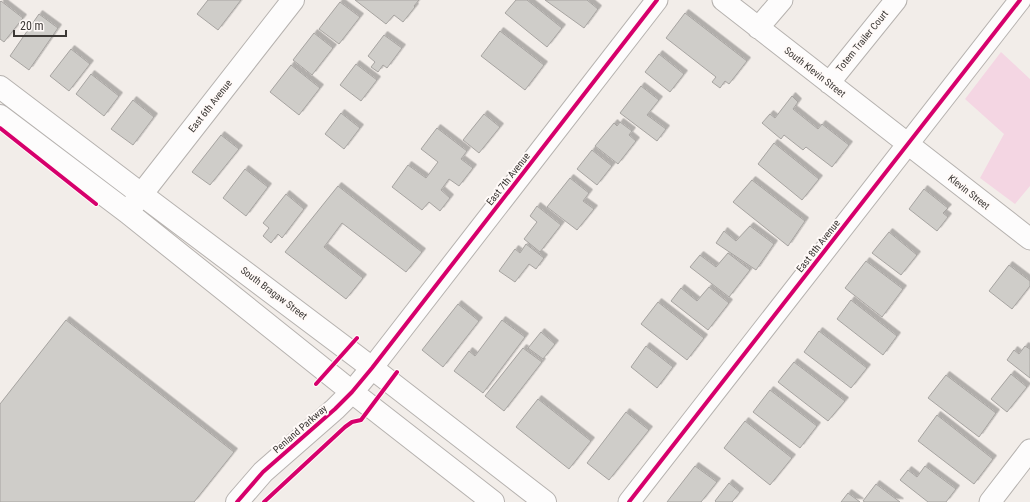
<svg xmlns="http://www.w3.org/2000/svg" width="1030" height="502" font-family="'Roboto Condensed',sans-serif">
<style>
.green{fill:#f4d6e3}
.building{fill:#cfcdc9;stroke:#a7a4a1;filter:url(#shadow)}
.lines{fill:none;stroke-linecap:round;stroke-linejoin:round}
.street-casing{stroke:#b6b2af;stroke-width:23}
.secondary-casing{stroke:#b6b2af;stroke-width:24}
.street{stroke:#fdfcfc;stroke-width:21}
.secondary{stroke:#fdfcfc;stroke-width:22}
.cycleway-casing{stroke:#fffaf8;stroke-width:6}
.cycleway{stroke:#d6006c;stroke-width:4}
.labels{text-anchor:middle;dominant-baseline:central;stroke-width:4;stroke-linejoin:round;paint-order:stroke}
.street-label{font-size:10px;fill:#3c3835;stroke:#fffaf8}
</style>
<defs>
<filter id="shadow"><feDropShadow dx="3.5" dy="-3.5" stdDeviation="0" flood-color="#0004"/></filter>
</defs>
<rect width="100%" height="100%" fill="#f2ede9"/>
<!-- green -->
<path class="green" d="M1001,52L1030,79V186L1015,204L980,178L1004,134L965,99Z"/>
<!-- building -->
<path class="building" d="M208,0H241L218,30L197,14Z
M355,0H419L414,6L415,7L403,22L394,15L386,24Z
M516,0H527L562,28L547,47L505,13Z
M545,0H587L598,9L584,28Z
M1,1L23,18L4,42L0,39V2Z
M340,2L360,17L339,44L319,29Z
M685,13L747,61L729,84L725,81L720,88L712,82L716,77L666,38Z
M39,14L58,28L29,70L10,56Z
M500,31L544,65L525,90L481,56Z
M314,33L333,48L312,75L293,60Z
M384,35L402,48L387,68L383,65L378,72L371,67L375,62L368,56Z
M71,49L90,64L69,91L50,76Z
M659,54L684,74L670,92L645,72Z
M356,64L377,80L361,101L340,85Z
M291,65L320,88L299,115L270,92Z
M91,74L119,96L104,116L76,94Z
M641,86L659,100L647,115L666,129L657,141L620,113Z
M792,96L798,102L793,109L818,129L822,124L849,145L832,167L806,147L803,150L784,135L781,139L762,123L770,114L775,118Z
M133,100L154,117L133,145L111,129Z
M341,113L360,128L344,149L325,134Z
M484,114L500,127L479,153L463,140Z
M620,122L632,131L629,135L636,141L618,164L595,146L614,123L617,126Z
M437,128L467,151L461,159L473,168L459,186L449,179L441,190L450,198L440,211L429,202L422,210L392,187L408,165L426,178L438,162L421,149Z
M221,135L239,149L210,185L192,172Z
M774,143L819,179L802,200L758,164Z
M592,150L612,166L597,185L577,169Z
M245,169L268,187L246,216L223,198Z
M570,178L589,193L583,201L594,209L577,230L547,207Z
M752,180L805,221L788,246L733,202Z
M338,186L422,252L406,272L342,223L324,247L363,278L346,299L285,252Z
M924,189L948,208L943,213L948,217L937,231L909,209Z
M286,194L304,209L282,238L278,234L271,243L263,236L269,228L263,223Z
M537,206L561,225L540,252L524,239L537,222L530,216Z
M750,226L774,244L756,270L716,243L724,231L736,241Z
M889,232L917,255L901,275L872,253Z
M526,244L544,258L536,269L529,264L515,282L499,271L515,249L520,253Z
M728,253L750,270L729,297L690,267L700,255L716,267Z
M866,261L903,289L882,317L845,288Z
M1009,265L1030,281V286L1012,309L989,291Z
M709,287L729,303L708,330L671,301L681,288L697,301Z
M851,300L897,336L883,355L837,319Z
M658,302L704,338L687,360L641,324Z
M458,304L479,321L443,367L422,350Z
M66,320L234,452L194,502H0V404Z
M502,320L525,337L483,393L454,371L469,351L475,356Z
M819,331L867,368L851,388L804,352Z
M541,332L555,344L543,359L528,348Z
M646,346L673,367L657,388L631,367Z
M1025,346L1030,349V378L1007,360L1014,350L1019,354Z
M523,348L542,362L504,411L485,396Z
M794,362L845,401L828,421L778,382Z
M1011,374L1027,387L1007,412L991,399Z
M946,375L996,413L979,437L928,398Z
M770,390L817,426L800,448L753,412Z
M538,399L591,441L569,469L516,427Z
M626,412L649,430L609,480L587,463Z
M937,415L993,459L974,484L918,441Z
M745,421L792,458L770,485L724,448Z
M695,466L717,482L701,502H667Z
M925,466L956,489L946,502H928L900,480L908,470L917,477Z
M729,483L740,492L732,502H716L715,501Z
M876,484L900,502H865L863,501Z
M848,493L860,502H841Z"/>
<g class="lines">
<!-- street casing -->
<g class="street-casing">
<path id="street" d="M723,0L1030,239
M758,28L782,0
M829,83L896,0
M372,368L657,0
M629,502L1020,0
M990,502L1030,450"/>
</g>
<!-- secondary casing -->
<g class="secondary-casing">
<path id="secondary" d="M0,87L141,194L372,368L545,502
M0,116L127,212L352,392L493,502
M133,205L293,0
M237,502L263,472L335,409L352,392L372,368"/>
</g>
<!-- street -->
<use href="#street" class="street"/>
<!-- secondary -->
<use href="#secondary" class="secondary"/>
<!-- cycleway casing -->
<g class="cycleway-casing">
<path id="cycleway" d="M0,128L96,204
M316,384L357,338
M237,502L263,472L335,409L352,392L372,368L657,0
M264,502L345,427L352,422L361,420L397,372
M629,502L1020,0"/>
</g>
<!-- cycleway -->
<use href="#cycleway" class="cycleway"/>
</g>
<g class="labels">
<!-- street labels -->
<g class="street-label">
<text transform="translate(862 41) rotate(-51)">Totem Trailer Court</text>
<text transform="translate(815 72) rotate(38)">South Klevin Street</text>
<text transform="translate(210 106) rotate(-52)">East 6th Avenue</text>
<text transform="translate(508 179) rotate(-52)">East 7th Avenue</text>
<text transform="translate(969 192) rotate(38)">Klevin Street</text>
<text transform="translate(818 246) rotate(-52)">East 8th Avenue</text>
<text transform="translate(274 293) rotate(37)">South Bragaw Street</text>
<text transform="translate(300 429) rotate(-41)">Penland Parkway</text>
</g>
</g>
<!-- scale -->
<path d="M14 30v6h52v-6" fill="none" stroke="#3c3835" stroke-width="2"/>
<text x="20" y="30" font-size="12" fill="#3c3835" stroke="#fffaf8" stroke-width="3" paint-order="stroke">20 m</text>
</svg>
